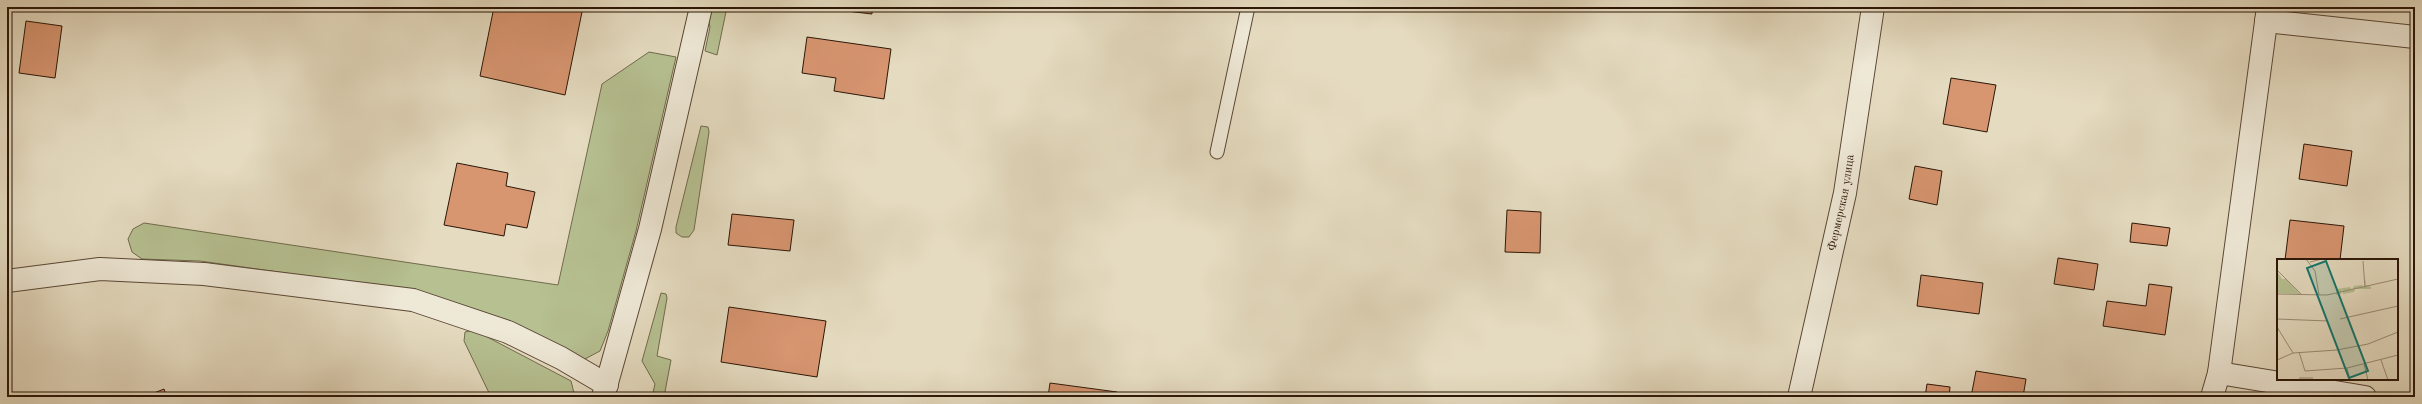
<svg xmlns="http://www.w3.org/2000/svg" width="2422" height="404" font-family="'Old Standard TT',serif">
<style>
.green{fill:#b6c091;stroke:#706b4c}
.building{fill:#d79570;stroke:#2b1607}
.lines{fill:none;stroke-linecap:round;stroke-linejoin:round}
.service-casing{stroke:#5a4735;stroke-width:15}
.minor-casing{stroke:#5a4735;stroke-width:24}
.tertiary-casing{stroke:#5a4735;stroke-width:24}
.service{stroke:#eee8d6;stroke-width:13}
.minor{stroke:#eee8d6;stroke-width:22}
.tertiary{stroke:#eee8d6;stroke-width:22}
.labels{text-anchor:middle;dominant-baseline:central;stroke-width:3.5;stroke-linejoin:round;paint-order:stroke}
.street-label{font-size:12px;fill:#2b1607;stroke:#eee8d6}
.inset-road{fill:none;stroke:#9b8c76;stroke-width:1}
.view{fill:#0f766e;fill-opacity:0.15;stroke:#0f766e;stroke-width:2}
.inset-edge{fill:none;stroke:#2b1607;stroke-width:2}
</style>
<rect width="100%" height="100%" fill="#e5dbc0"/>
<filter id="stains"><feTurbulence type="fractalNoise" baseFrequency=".005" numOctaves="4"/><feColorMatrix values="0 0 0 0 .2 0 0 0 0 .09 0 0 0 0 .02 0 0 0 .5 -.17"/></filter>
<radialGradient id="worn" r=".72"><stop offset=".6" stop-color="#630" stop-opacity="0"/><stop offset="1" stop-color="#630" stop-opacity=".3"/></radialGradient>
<!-- green -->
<path class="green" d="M705,7H727L717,55L705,51L710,27Z
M649,52L676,57L636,231L608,331L600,351L583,360L414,291L200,261L142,259L132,252L128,239L133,229L144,223L558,285L602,84Z
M701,126L708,127L709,132L694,230L689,237H682L676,233V227Z
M661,293L666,294L667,298L657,356L671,360L664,397H652L655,384L642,361Z
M474,330L571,381L575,397H491L464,341L465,332Z"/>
<!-- building -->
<path class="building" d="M494,7H583L565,95L480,76Z
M812,7H872V14Z
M26,21L62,26L55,78L19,73Z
M807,37L891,49L884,99L834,91L836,78L802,73Z
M1951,78L1996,85L1987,132L1943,124Z
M2304,144L2352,151L2347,186L2299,179Z
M457,163L508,173L506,186L535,192L527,228L506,224L504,236L444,225Z
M1915,166L1942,171L1937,205L1909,199Z
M1507,210L1541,212L1540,253L1505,252Z
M732,214L794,220L790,251L728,245Z
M2290,220L2344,226L2340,260H2285Z
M2132,223L2170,228L2167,246L2130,242Z
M2058,258L2098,264L2094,290L2054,284Z
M1921,275L1983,283L1979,314L1917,306Z
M2149,284L2172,287L2165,335L2103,326L2107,301L2146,306Z
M729,307L826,321L817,377L721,362Z
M1976,371L2026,379L2023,397H1971Z
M1050,383L1117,392L1116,397H1048Z
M1927,384L1950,387L1949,397H1925Z
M164,389L167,397H144Z"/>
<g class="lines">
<!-- service casing -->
<g class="service-casing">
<path id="service" d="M1217,152L1248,7"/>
</g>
<!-- minor casing -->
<g class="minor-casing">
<g id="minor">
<path d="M2266,21L2415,37"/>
<path d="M7,281L100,269L204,274L413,300L508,332L561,358L607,385"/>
<path d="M2219,373L2365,397"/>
<path id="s1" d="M1799,397L1845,193L1873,7"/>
<path d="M2212,397L2219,373L2268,7"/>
</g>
</g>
<!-- tertiary casing -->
<g class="tertiary-casing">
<path id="tertiary" d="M603,397L650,229L701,7"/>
</g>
<!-- service -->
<use href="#service" class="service"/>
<!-- minor -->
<use href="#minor" class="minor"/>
<!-- tertiary -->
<use href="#tertiary" class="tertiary"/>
</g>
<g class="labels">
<!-- street labels -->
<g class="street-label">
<text stroke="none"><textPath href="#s1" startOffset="199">Фермерская улица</textPath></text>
</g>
</g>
<!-- overview -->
<g transform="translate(2277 259)">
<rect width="121" height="121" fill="#e5dbc0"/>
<path d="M0,12L5,20H9L23,35L0,34ZM88,18L89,26L94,28V30H78L77,33L66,35L65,30L64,35L59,36L60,30L73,28L75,31L77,27L85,26L88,29Z" fill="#b6c091"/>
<path class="inset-road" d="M29,0L38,12L42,36M86,2L88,29M33,3L45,0M0,11L25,36M0,35L50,36L121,20M0,60L51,62M63,60L121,47M0,68L16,94M22,93L28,112L70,109L121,96M0,101L16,94L60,91L91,85L121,73M104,101L111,121M87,105L91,121M70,109L73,121M22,119H36"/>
<path class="view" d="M49,2L91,112L72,119L30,9Z"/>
<rect width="121" height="121" class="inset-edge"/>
</g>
<!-- margin -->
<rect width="2422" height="404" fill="none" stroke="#e5dbc0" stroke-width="24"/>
<rect x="8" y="8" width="2406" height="388" fill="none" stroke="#2b1607" stroke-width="2"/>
<rect x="12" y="12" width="2398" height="380" fill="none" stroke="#2b1607"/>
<rect width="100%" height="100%" filter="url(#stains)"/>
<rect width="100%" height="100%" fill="url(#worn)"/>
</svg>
